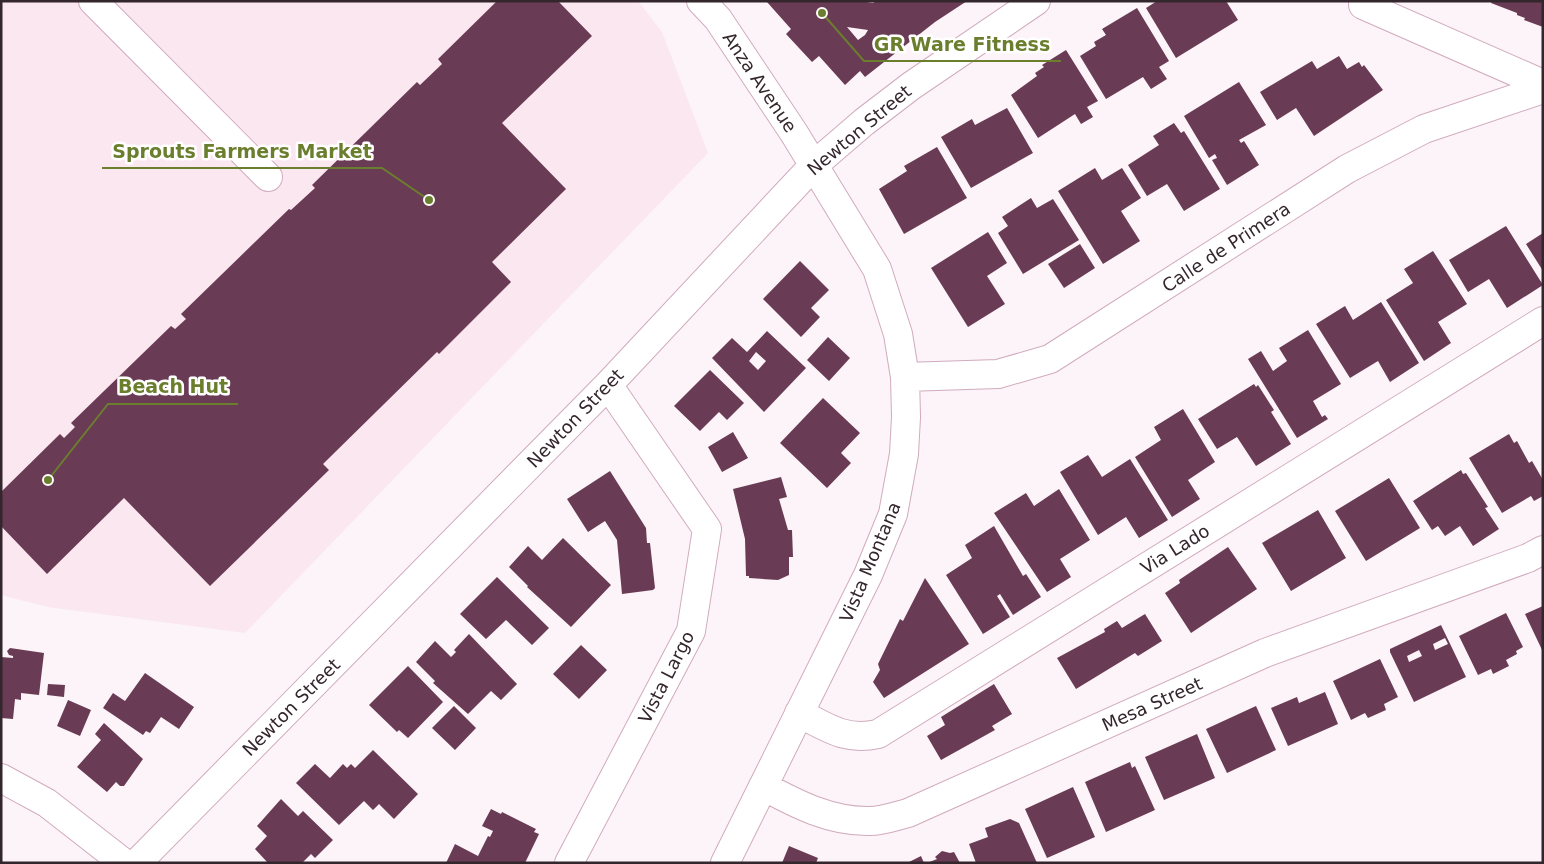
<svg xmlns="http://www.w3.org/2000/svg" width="1544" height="864" font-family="'DejaVu Sans',sans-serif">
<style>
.built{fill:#fae7f0}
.building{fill:#6a3b54;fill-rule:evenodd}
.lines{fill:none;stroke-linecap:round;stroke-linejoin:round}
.minor-casing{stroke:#d1abbd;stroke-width:30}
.minor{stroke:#fff;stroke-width:28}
.labels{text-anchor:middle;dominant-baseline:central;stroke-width:5;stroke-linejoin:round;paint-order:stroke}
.street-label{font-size:18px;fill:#34262d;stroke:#fff}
.leader{fill:none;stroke:#6b7e2e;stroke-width:2}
.callout-dot{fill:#6b7e2e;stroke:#fff;stroke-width:2}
.callout-label{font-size:19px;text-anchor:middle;font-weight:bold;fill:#6b7e2e;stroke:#fff;stroke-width:5;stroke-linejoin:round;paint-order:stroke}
</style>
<rect width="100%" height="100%" fill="#fcf4f8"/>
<!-- built -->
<path class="built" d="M1,1H638L662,32L708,153L245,633L48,607L1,595Z"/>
<!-- building -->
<path class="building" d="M497,1H558L592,36L502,123L566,189L492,262L511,282L439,354L437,352L323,464L329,470L210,586L124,498L47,574L1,526V492L60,434L64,438L75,427L71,423L171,326L175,329L186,319L181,314L289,209L291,210L315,188L312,185L417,82L420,85L442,64L438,59Z
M861,1L873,3L876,1H967L935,22L865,77L860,71L845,85L819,56L812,62L786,34L791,29L767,2ZM847,27L868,30L865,35L858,40Z
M1157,1H1226L1238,20L1176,58L1146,8Z
M1492,1H1543V27L1524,20L1525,18L1517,15V13L1491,3Z
M1137,8L1169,61L1159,67L1167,79L1151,89L1143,77L1106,99L1080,56L1096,46L1094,42L1106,35L1102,29Z
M1066,50L1098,101L1087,107L1093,117L1081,124L1075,114L1038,138L1011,95L1037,76L1035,73L1044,67L1042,65Z
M1339,56L1347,69L1359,62L1362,67L1364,65L1383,90L1314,136L1296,108L1277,120L1260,92L1312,61L1317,69Z
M1239,82L1266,125L1239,140L1241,143L1244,141L1259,165L1227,185L1212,160L1217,158L1215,154L1209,158L1184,116Z
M1007,108L1033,153L971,188L941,137L972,119L975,125Z
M1174,123L1181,133L1184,131L1220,189L1184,211L1167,184L1147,196L1128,165L1159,145L1153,136Z
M937,147L967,198L904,234L879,189L907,171L904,166Z
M1095,168L1102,180L1122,168L1141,198L1121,211L1140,241L1103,264L1058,191Z
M1031,198L1037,208L1053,199L1079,240L1023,274L998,233L1008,226L1002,217Z
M1506,226L1543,285L1507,308L1489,279L1468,292L1449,260Z
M988,232L1007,263L987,276L1005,304L968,327L931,268Z
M1543,233V271L1526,244Z
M1080,244L1095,268L1064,288L1048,264Z
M1433,251L1467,304L1438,322L1451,343L1424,361L1386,300L1413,283L1404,269Z
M800,261L829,290L811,308L820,317L801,337L763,299Z
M1381,302L1419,363L1390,382L1378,361L1350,378L1316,324L1345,306L1353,320Z
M1308,330L1341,384L1313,401L1322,417L1325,415L1328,419L1297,438L1248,359L1261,351L1273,371L1287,361L1279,348Z
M767,331L806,368L764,412L712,358L732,338L747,352ZM756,352L766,361L758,370L749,361Z
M828,337L850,358L829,381L807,360Z
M710,370L744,403L727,420L719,412L700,431L674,406Z
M1254,384L1256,387L1258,385L1274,410L1271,412L1291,444L1256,466L1237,437L1217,449L1198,419Z
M823,398L860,433L841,453L851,463L827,488L780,443Z
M1183,409L1215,462L1188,480L1200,499L1172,517L1135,457L1161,440L1154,427Z
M733,432L748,458L722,472L708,447Z
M1509,434L1514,443L1517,441L1529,463L1532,461L1543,480V496L1534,501L1531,496L1502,513L1469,458Z
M1088,455L1102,477L1130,459L1168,520L1139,538L1126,517L1098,535L1060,472Z
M1461,470L1463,474L1466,473L1488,507L1485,508L1499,529L1473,546L1460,526L1445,536L1438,526L1432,530L1413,501Z
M610,471L646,528L647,543H650L655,588L653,590L622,594L617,540L605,521L588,532L567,499Z
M781,477L787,497L779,499L788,530H792L793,557H789V575L778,580L749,578V576H746L745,539L733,489Z
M1389,478L1420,528L1366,561L1335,511Z
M1059,489L1090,540L1060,559L1071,577L1047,592L994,513L1026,493L1034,506Z
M1318,510L1346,558L1291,591L1262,543Z
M994,526L1023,576L1026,574L1041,597L1013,615L1000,594L997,596L1010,617L983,634L946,575L972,558L965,545Z
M563,538L611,585L571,627L527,587L528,586L509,567L528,546L542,560Z
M1228,547L1257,589L1191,633L1165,593L1180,583L1179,580Z
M497,577L549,628L532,645L506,620L486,639L460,614Z
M925,578L969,644L884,698L873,682L880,670L878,664L900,619L903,621Z
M1543,606V652L1525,614Z
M1506,613L1523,647L1516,651L1517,654L1506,660L1509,666L1493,674L1491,669L1478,675L1459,636Z
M1145,614L1162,641L1138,656L1135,653L1076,689L1057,658L1105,632L1104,629L1117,621L1122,628Z
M1441,625L1466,677L1414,702L1390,652V649ZM1445,638L1448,644L1435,650L1433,644ZM1419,650L1422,656L1409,662L1407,656Z
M469,634L517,684L501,700L491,691L468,714L433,683L435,681L416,662L435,641L451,657L456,652L454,650Z
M581,645L607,670L579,699L553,674Z
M10,648L44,653L39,695L21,693V700L15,699L13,719L1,718V657L13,658V656L9,655L7,651Z
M1380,659L1398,697L1384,704L1386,710L1368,718L1365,713L1351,720L1333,681Z
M408,666L443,702L408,738L399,730L397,732L369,705Z
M145,673L194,707L179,729L161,717L150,733L146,731L143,735L103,708L113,693L125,701Z
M48,684L65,685L64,697L47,695Z
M994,684L1012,714L992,726L995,730L941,760L927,736L945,725L941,717Z
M1325,692L1338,724L1288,746L1271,708L1297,697L1299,703Z
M68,700L91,710L80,736L57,726Z
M454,706L476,728L455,750L432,728Z
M1256,706L1276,750L1227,773L1206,729Z
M104,723L143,759L124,786H120L116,782L107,792L77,767L101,740L95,734Z
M1197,734L1215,778L1164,800L1145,757Z
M373,750L418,794L394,819L379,804L373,810L364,801L339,825L296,783L315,764L330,778L343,764L347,768L351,764L355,768Z
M1130,762L1132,768L1135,766L1155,810L1106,832L1085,782Z
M1073,787L1095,837L1047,858L1025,809Z
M281,799L298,816L303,811L333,840L315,858L311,854L302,863H268L255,849L267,836L257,826Z
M491,809L501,814L502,812L536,829L534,832L539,834L525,863H446L455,844L478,856L488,836L490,837L493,831L482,826Z
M1010,819L1019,823L1037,863H976L969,844L988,837L985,828Z
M789,846L818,858L816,863H782Z
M942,851L950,853L954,852L960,863H927L937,859L935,857Z
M921,856L924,863H907Z"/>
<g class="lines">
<!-- minor casing -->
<g class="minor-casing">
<path id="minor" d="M93,1L268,177
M701,1L718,19L794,133L877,269L898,334L905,377L906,417L904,454L893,514L868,575L725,863
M1364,1L1363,5L1543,84
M905,377L998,374L1050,359L1347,169L1424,129L1543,89
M799,713C828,728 845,741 878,734L1543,321
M1,778L47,803L124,863
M763,786C796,804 831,822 870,821C882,821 896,816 908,813L1265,653L1528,558L1543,550
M137,863L608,385L814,165L864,122L911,86L1036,1
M569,863L691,631L707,529L608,385"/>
</g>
<!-- minor -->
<use href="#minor" class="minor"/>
</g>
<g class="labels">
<!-- street labels -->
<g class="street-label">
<text transform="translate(760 82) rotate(56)">Anza Avenue</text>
<text transform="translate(859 130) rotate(-40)">Newton Street</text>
<text transform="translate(1226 247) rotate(-33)">Calle de Primera</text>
<text transform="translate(575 418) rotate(-46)">Newton Street</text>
<text transform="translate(1175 549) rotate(-32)">Via Lado</text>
<text transform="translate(870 562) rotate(-67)">Vista Montana</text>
<text transform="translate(666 677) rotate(-63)">Vista Largo</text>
<text transform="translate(1152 704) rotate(-24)">Mesa Street</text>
<text transform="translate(291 707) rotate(-45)">Newton Street</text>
</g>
</g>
<!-- callouts -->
<path class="leader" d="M822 13L864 61H1061M429 200L382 168H102M48 480L108 404H238"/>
<g class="callout-dot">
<circle cx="822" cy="13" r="5"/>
<circle cx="429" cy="200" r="5"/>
<circle cx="48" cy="480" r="5"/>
</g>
<g class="callout-label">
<text x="962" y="51">GR Ware Fitness</text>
<text x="242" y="158">Sprouts Farmers Market</text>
<text x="173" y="393">Beach Hut</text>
</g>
<!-- border -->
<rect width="1544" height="864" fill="none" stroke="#34262d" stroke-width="5"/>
</svg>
